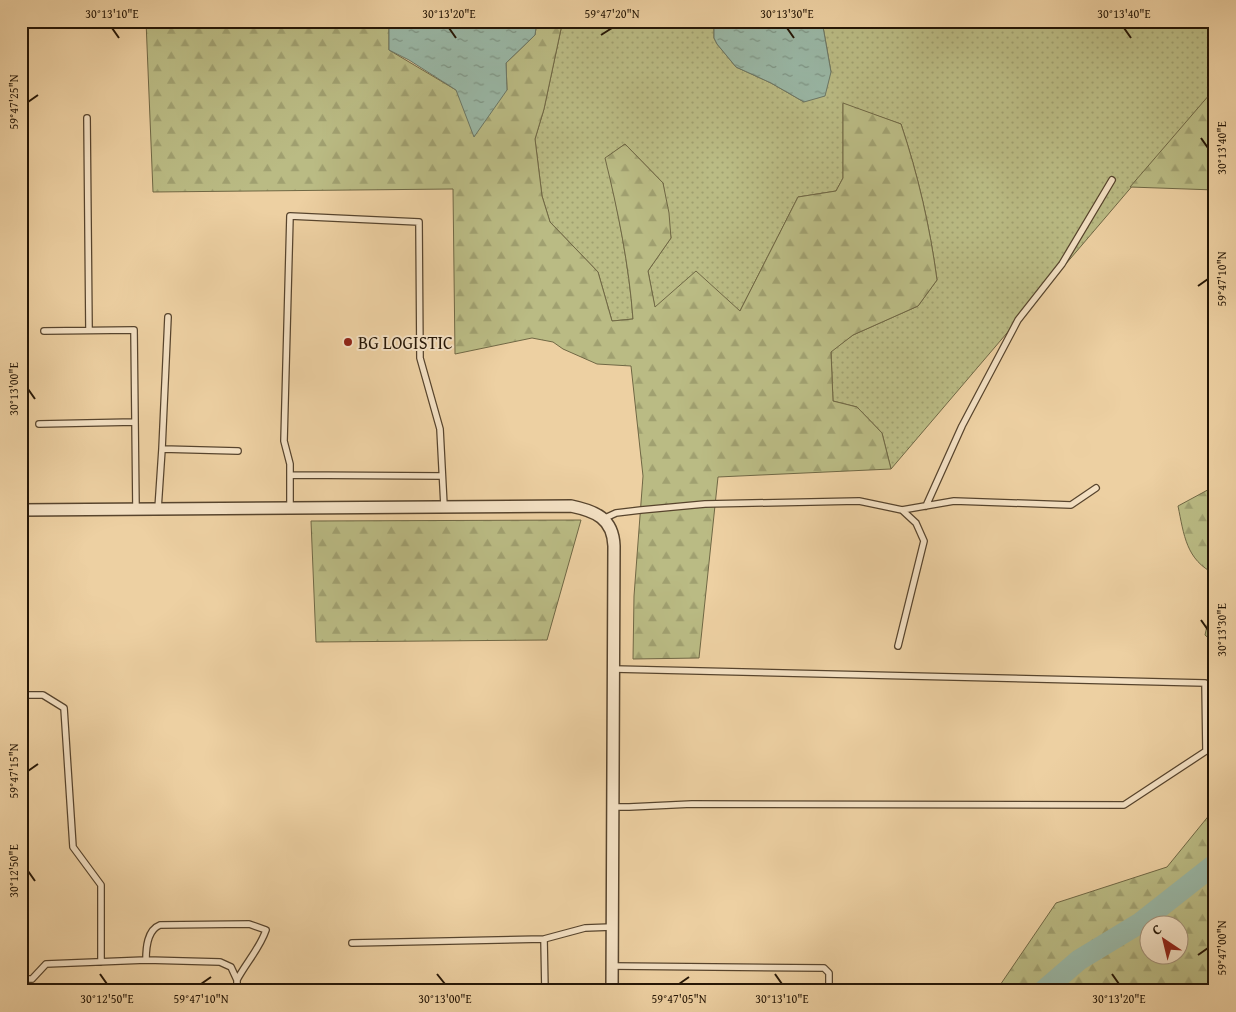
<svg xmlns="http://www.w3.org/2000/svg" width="1236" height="1012" font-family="'Gentium Book Plus',serif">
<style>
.grass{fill:url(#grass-dots);stroke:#706845}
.forest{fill:url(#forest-firs);stroke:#706845;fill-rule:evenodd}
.water{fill:url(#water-ripples);stroke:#6b7766}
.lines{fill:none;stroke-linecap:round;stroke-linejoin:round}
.river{stroke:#99b7a6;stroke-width:21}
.lane-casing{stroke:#57442d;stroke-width:8}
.street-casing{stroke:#57442d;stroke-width:14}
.lane{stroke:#f3e0c3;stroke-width:5.5}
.street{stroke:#f3e0c3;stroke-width:11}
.ticks{fill:none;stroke:#251606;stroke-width:2}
.poi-dot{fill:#8f2418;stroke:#f3e0c3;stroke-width:2}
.labels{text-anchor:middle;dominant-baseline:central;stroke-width:4;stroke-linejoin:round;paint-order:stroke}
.poi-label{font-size:18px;fill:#251606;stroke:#f3e0c3;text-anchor:start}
.neatline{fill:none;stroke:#251606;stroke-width:2}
.ticks-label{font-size:12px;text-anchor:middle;fill:#251606}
</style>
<defs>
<pattern id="grass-dots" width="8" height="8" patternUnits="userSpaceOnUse" patternTransform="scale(1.25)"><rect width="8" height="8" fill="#babb84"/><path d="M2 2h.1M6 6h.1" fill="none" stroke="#a0a070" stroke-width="1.8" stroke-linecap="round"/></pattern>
<pattern id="forest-firs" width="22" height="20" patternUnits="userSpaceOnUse" patternTransform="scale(1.25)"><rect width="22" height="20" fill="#babb84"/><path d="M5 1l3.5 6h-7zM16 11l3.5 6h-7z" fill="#a0a070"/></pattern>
<pattern id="water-ripples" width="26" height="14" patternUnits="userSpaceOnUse" patternTransform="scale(1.25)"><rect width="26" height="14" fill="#99b7a6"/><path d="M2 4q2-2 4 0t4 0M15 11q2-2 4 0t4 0" fill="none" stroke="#7d9485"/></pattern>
</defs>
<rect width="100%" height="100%" fill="#edd0a2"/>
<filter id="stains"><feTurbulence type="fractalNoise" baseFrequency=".004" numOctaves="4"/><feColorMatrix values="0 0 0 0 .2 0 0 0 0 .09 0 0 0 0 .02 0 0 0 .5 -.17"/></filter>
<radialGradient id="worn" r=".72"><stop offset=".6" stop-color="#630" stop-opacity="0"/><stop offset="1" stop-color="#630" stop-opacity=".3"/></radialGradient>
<!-- grass -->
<path class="grass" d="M553,21H714V38L717,44L736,67L771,83L804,102L831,72L822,21H1215V89L891,469L882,433L857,407L833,401L831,351L853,335L918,306L937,280C930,227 918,175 901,124L843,104V178L836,191L798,197L740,311L673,293L655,308L648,271L671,238L663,183L625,144L606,158C618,211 629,265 633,319L612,321L598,272L550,222L542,196L535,139L544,109L561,29Z"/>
<!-- forest -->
<path class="forest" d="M146,21H389V50L456,90H507L506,63L535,35L537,21H553L561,29L544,109L535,139L542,196L550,222L598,272L612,321L633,319C629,265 618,211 605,158L625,144L663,183L669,213L671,238L648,271L655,307L696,271L740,311L798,197L836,191L843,178V103L901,124C918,175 930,227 937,280L918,306L853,335L831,352L833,401L857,407L882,433L891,469L718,477L699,658L633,659L634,596L643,476L631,366L597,364L563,349L553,342L532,338L455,354L453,189L153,192Z
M1215,89V190L1130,187L1210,94Z
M1215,486V574C1186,560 1184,535 1178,506Z
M581,520L547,640L316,642L311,521Z
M1209,617H1215V644L1205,635Z
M1215,808V991H996L1056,903L1167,867ZM1178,924V954H1148V924Z"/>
<!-- water -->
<path class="water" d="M389,21H537L535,35L506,63L507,90L474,137L456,90L409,60L389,50Z
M714,21H822L831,72L825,96L804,102L771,83L736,67L717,44L714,38Z"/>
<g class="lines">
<!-- river -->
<path class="river" d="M1043,991L1079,960L1140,923L1215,864"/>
<!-- lane casing -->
<g class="lane-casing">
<path id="lane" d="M87,118L89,330
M44,331L134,330L136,509
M39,424L135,422
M162,449L238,451
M290,475L442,476
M926,506L962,426L1018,320L1062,264L1112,180
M290,508V464L284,441L290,216L419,222L420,358L440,429L444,506
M158,509L162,449L168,317
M902,510L954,501L1071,505L1096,488
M603,519L616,513L641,510L705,504L859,501L902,510L916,523L924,541L898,646
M21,695H43L64,708L73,847L101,885V962
M614,807H629L692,804L1124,805L1206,751L1205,683L614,669
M544,939L545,991
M352,943L544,939L585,928L612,927
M146,960C146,948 147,930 160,925L249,924L266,930C260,948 246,963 237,980
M612,966L824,968L829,973V991
M21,979H32L46,964L146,960L220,962L231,967L237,980V991"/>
</g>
<!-- street casing -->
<g class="street-casing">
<path id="street" d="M21,510L571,506C595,511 613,518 614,546L612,991"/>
</g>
<!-- lane -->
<use href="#lane" class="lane"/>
<!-- street -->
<use href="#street" class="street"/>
</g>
<!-- ticks -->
<path class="ticks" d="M112,28L119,38M449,28L456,38M787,28L794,38M1124,28L1131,38M601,35L612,28M28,102L38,95M1201,138L1208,148M1198,286L1208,279M28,389L35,399M1201,620L1208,630M28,771L38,764M28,871L35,881M1198,955L1208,948M100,974L107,984M437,974L445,984M775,974L782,984M1112,974L1119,984M201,984L211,977M679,984L689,977"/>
<!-- markers -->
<circle class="poi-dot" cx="348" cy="342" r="5"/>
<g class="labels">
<!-- poi labels -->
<g class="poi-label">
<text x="358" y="342">BG LOGISTIC</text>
</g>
</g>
<!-- margin -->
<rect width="1236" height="1012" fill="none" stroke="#edd0a2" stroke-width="55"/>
<!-- north arrow -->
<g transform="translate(1164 940) rotate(325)"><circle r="24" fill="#f3e0c3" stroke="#a18f77"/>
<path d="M0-4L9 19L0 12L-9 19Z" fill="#8f2418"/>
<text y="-8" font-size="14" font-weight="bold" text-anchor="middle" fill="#251606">С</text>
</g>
<rect x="28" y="28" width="1180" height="956" class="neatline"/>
<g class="ticks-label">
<text x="112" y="18">30°13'10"E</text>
<text x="449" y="18">30°13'20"E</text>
<text x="612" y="18">59°47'20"N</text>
<text x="787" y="18">30°13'30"E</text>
<text x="1124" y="18">30°13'40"E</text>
<text transform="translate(14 102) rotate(-90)" y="4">59°47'25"N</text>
<text transform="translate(1222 148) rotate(-90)" y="4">30°13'40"E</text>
<text transform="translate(1222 279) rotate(-90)" y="4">59°47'10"N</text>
<text transform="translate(14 389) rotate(-90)" y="4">30°13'00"E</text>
<text transform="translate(1222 630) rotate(-90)" y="4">30°13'30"E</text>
<text transform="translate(14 771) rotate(-90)" y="4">59°47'15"N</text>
<text transform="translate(14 871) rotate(-90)" y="4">30°12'50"E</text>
<text transform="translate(1222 948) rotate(-90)" y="4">59°47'00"N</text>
<text x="107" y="1003">30°12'50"E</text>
<text x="201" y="1003">59°47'10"N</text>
<text x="445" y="1003">30°13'00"E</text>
<text x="679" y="1003">59°47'05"N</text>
<text x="782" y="1003">30°13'10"E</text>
<text x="1119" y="1003">30°13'20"E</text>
</g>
<rect width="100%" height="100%" filter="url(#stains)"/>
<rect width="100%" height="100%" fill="url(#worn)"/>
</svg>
